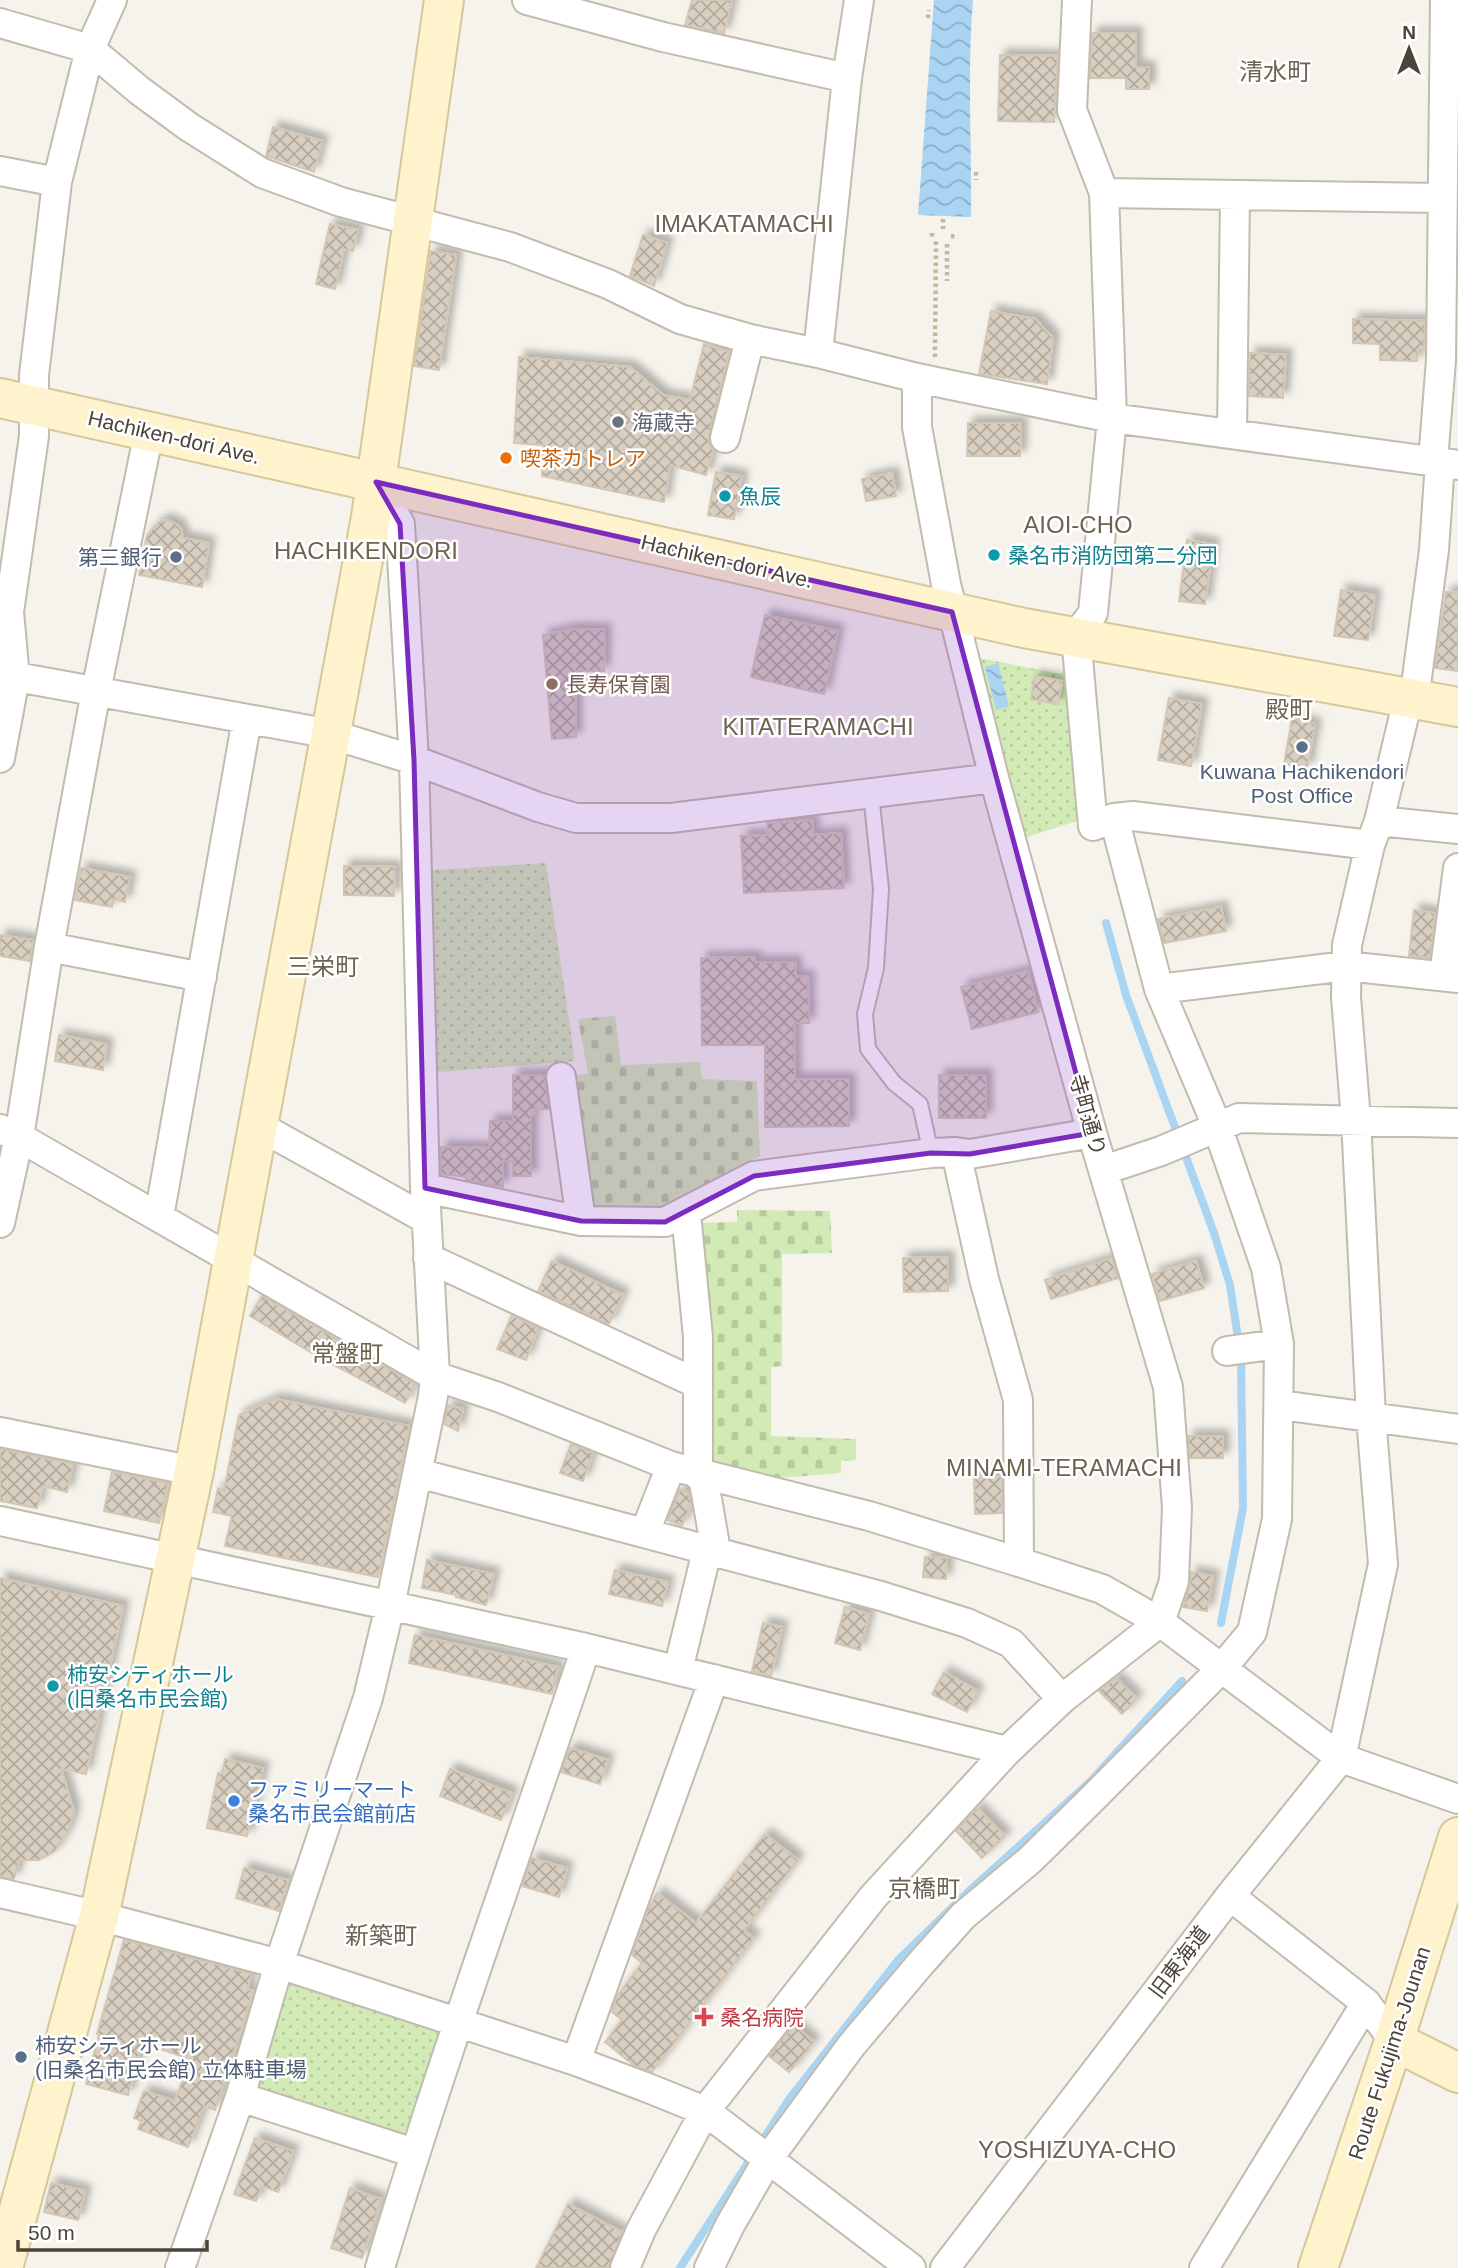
<svg xmlns="http://www.w3.org/2000/svg" width="1458" height="2268" font-family="Helvetica,'Noto Sans JP',sans-serif">
<style>
.cemetery{fill:url(#cemetery-stones)}
.park{fill:url(#park-dots)}
.water{fill:url(#water-waves)}
.lines{fill:none;stroke-linecap:round;stroke-linejoin:round}
.stream{stroke:#a9d4f2;stroke-width:8}
.building{fill:url(#building-cross-hatch);stroke:#d3c7b4;stroke-width:2;filter:url(#shadow)}
.lane-casing{stroke:#c2bbae;stroke-width:18}
.street-casing{stroke:#c2bbae;stroke-width:32}
.secondary-casing{stroke:#d6c79b;stroke-width:42}
.path{stroke:#c4b79f;stroke-width:4.5;stroke-dasharray:3.5 3.5;stroke-linecap:butt}
.lane{stroke:#fff;stroke-width:14}
.street{stroke:#fff;stroke-width:28}
.secondary{stroke:#fff3cd;stroke-width:38}
.marked{fill:#7b2cbf;fill-opacity:0.2;stroke:#7b2cbf;stroke-width:5;stroke-linejoin:round}
.worship-dot{fill:#6b7280;stroke:#fff;stroke-width:2.5}
.food-dot{fill:#e8710a;stroke:#fff;stroke-width:2.5}
.culture-dot{fill:#0f9aa8;stroke:#fff;stroke-width:2.5}
.service-dot{fill:#5c6f8a;stroke:#fff;stroke-width:2.5}
.education-dot{fill:#8d6e63;stroke:#fff;stroke-width:2.5}
.shop-dot{fill:#3f7fe0;stroke:#fff;stroke-width:2.5}
.health-dot{fill:#e0444e;stroke:#fff;stroke-width:2.5}
.labels{text-anchor:middle;dominant-baseline:central;stroke-width:5;stroke-linejoin:round;paint-order:stroke}
.worship-label{font-size:21px;fill:#5b616d;stroke:#fff;text-anchor:start}
.street-label{font-size:21px;fill:#4b4439;stroke:#fff}
.food-label{font-size:21px;fill:#c56008;stroke:#fff;text-anchor:start}
.culture-label{font-size:21px;fill:#0d838f;stroke:#fff;text-anchor:start}
.service-label{font-size:21px;fill:#4e5e75;stroke:#fff;text-anchor:end}
.education-label{font-size:21px;fill:#785e54;stroke:#fff;text-anchor:start}
.shop-label{font-size:21px;fill:#366cbe;stroke:#fff;text-anchor:start}
.health-label{font-size:21px;fill:#be3a42;stroke:#fff;text-anchor:start}
.quarter-label{font-size:24px;fill:#6e6250;stroke:#fff}
</style>
<defs>
<pattern id="cemetery-stones" width="16" height="16" patternUnits="userSpaceOnUse" patternTransform="scale(1.75)"><rect width="16" height="16" fill="#d2eab5"/><path d="M2 7V4a2 2 0 0 1 4 0v3zM10 15v-3a2 2 0 0 1 4 0v3z" fill="#b6ca9c"/></pattern>
<pattern id="park-dots" width="8" height="8" patternUnits="userSpaceOnUse" patternTransform="scale(1.75)"><rect width="8" height="8" fill="#d2eab5"/><path d="M2 2h.1M6 6h.1" fill="none" stroke="#b6ca9c" stroke-width="1.8" stroke-linecap="round"/></pattern>
<pattern id="water-waves" width="16" height="10" patternUnits="userSpaceOnUse" patternTransform="scale(1.75)"><rect width="16" height="10" fill="#a9d4f2"/><path d="M0 5q4-4 8 0t8 0" fill="none" stroke="#8caec5"/></pattern>
<pattern id="building-cross-hatch" width="8" height="8" patternUnits="userSpaceOnUse" patternTransform="scale(1.75)"><rect width="8" height="8" fill="#d8cfc1"/><path d="M0 0l8 8M0 8l8-8" fill="none" stroke="#b1aa9e"/></pattern>
<filter id="shadow"><feDropShadow dx="6" dy="-6" stdDeviation="3.5" flood-color="#0004"/></filter>
</defs>
<rect width="100%" height="100%" fill="#f6f3ec"/>
<!-- cemetery -->
<path class="cemetery" d="M615,1016L621,1065L700,1062L702,1079L757,1081L760,1156L664,1206L587,1207L573,1076L588,1073L578,1019Z
M737,1210L830,1211L832,1253L782,1254V1366L771,1367V1436L856,1439V1460L841,1461V1473L779,1478L722,1475L713,1467V1334L697,1223L737,1222Z"/>
<!-- park -->
<path class="park" d="M979,658L1067,675L1080,820L1024,838Z
M546,863L575,1061L427,1073L421,871Z
M290,1978L444,2029L406,2141L253,2091Z"/>
<!-- water -->
<path class="water" d="M934,0H973C967,72 972,144 971,217L918,215Z
M998,663L1009,706L996,710L985,667Z"/>
<g class="lines">
<!-- stream -->
<path class="stream" d="M1106,923L1126,995L1214,1233L1230,1285L1241,1358L1243,1508L1221,1623
M680,2268L790,2098L899,1959L968,1892L1090,1782L1182,1681"/>
</g>
<!-- building -->
<path class="building" d="M692,0H732L724,33L685,25Z
M1092,33H1136V67H1149V89H1126V78H1090Z
M1000,55L1058,56L1054,122L998,121Z
M273,127L322,141L314,172L266,156Z
M330,224L358,230L353,251L344,249L335,289L316,284Z
M643,235L667,243L654,286L630,276Z
M431,251L456,255L439,370L414,366Z
M991,311L1035,319L1053,338L1047,384L979,374Z
M1353,319L1425,321L1424,349H1418L1417,361L1380,360V344L1353,343Z
M704,344L729,352L709,434V443L713,450L706,475L670,465L664,502L542,476L543,445L514,443L519,357L630,367L663,395L690,400Z
M1250,353L1286,355L1283,398L1249,396Z
M968,423H1021L1020,456H967Z
M716,472L742,476L734,519L708,515Z
M892,473L896,496L866,501L862,479Z
M167,520L176,524L181,529L183,538L209,543L202,587L139,575L147,535L159,522Z
M1187,540L1213,544L1205,604L1179,601Z
M1341,590L1375,595L1368,640L1334,636Z
M1446,592L1458,593V671L1435,668Z
M765,615L838,631L824,694L751,677Z
M574,629L605,630L604,671H575L576,737L552,739L543,635Z
M1035,676L1062,681L1058,704L1031,699Z
M1169,698L1202,704L1191,766L1158,760Z
M1292,719L1315,724L1307,768L1284,764Z
M812,820L813,835L841,833L844,888L744,893L741,836L768,835L767,823Z
M344,866L395,867L394,896L344,895Z
M81,868L130,877L125,902L114,899L112,907L75,900Z
M1221,907L1226,931L1164,943L1158,919Z
M1414,910L1435,913L1430,958L1409,956Z
M0,935L33,940L30,961L0,956Z
M755,957V962H795L796,977L808,976L809,1023H794L795,1079H849V1126L765,1127V1045H702L701,958Z
M1028,971L1038,1012L972,1029L961,987Z
M59,1035L107,1044L103,1070L55,1061Z
M513,1075H545L549,1109H535V1115H531V1176H513V1161H503V1187L466,1180V1177L441,1174V1147L489,1148L490,1121H513Z
M939,1075H986V1118H939Z
M948,1257V1291L904,1292L903,1258Z
M1112,1258L1118,1278L1051,1299L1045,1280Z
M552,1261L623,1295L609,1324L538,1291Z
M1196,1261L1204,1288L1160,1301L1152,1274Z
M262,1296L415,1384L405,1403L315,1355L250,1316Z
M512,1315L538,1328L526,1360L497,1349Z
M275,1399L409,1426L378,1577L225,1546L232,1516L213,1512L218,1488L224,1490L239,1415Z
M448,1405L463,1409L458,1431L444,1424Z
M1188,1436H1223V1458H1190Z
M571,1444L593,1453L583,1481L560,1473Z
M0,1449L73,1464L67,1492L43,1486L37,1508L0,1501Z
M112,1472L168,1483L159,1523L104,1511Z
M974,1476H1002V1513L975,1514Z
M680,1489L689,1493L691,1504L682,1526L667,1520Z
M925,1557L947,1558L946,1579L923,1577Z
M427,1560L494,1574L486,1605L456,1597V1595L422,1588Z
M615,1570L668,1582L662,1606L609,1594Z
M1191,1572L1213,1576L1207,1611L1183,1607L1190,1586Z
M0,1578L123,1606L86,1774L61,1769L74,1812L68,1830L55,1851L39,1860H19L14,1879L0,1877Z
M845,1607L869,1614L860,1650L835,1643Z
M763,1623L782,1627L771,1676L752,1671Z
M415,1635L558,1667L552,1694L409,1663Z
M944,1672L978,1691L967,1712L932,1694Z
M1116,1678L1137,1699L1122,1714L1099,1691Z
M570,1748L608,1760L600,1784L561,1772Z
M225,1759L263,1768L247,1836L207,1828L218,1773L222,1774Z
M450,1769L512,1793L501,1820L440,1796Z
M977,1808L1005,1836L982,1858L956,1831Z
M765,1834L798,1860L744,1930L754,1938L652,2072L635,2066L605,2042L622,2020L612,2012L617,1996L642,1963L632,1955L648,1910L657,1893L696,1923Z
M532,1858L567,1868L559,1897L522,1886Z
M244,1868L288,1880L279,1911L236,1898Z
M124,1940L252,1974L247,1989L253,1991L215,2110L204,2106L188,2147L138,2129L141,2121L134,2118L144,2091L175,2101L190,2059L142,2043L128,2095L86,2084L99,2035L97,2034Z
M794,2025L814,2042L789,2072L769,2056Z
M255,2138L293,2151L278,2192L262,2186L256,2201L234,2194Z
M51,2183L85,2191L78,2220L44,2212Z
M350,2188L381,2199L362,2258L331,2248Z
M568,2204L622,2232L608,2268H536Z"/>
<g class="lines">
<!-- lane casing -->
<g class="lane-casing">
<path id="lane" d="M871,794L881,889L876,968L865,1014L868,1049L894,1083L920,1104L931,1153"/>
</g>
<!-- street casing -->
<g class="street-casing">
<path id="street" d="M527,0L663,37L847,78
M0,23L90,49L140,91L189,127L262,173L341,202L510,247L608,284L680,319L750,339L818,353L917,378L1112,418L1458,465
M0,171L57,182
M1104,193L1441,198
M818,353L847,78L859,0
M917,378V427L946,584L961,645L994,778L1092,1133L1168,1387L1177,1508L1174,1581L1160,1622
M1232,433L1235,195
M725,438L750,339
M1433,461L1441,360L1445,0
M0,674L331,734L414,760L538,807L576,818H671L994,778
M1414,700L1434,550L1440,462
M0,758L15,678L9,612L34,436V375L57,182L90,49L112,0
M1114,818L1133,816L1370,845
M1379,821L1458,829
M49,947L202,977
M1444,976L1458,868
M1159,989L1346,966L1458,978
M561,1077L581,1221
M259,1126L426,1219
M0,1129L19,1137L435,1376L498,1397L671,1466L869,1516L1019,1562L1102,1589L1160,1622L1341,1758L1458,1799
M956,1152L984,1279L1018,1400L1019,1562
M1104,1170L1161,1151L1239,1118L1458,1123
M425,1188L581,1221L665,1222L754,1176L931,1153L956,1152L970,1154L1092,1133
M686,1213L698,1337V1475
M159,1217L247,719
M0,1223L19,1137L49,947L96,691L149,432
M428,1258L698,1384
M1227,1351L1279,1344
M1280,1405L1458,1429
M0,1432L194,1471
M418,1473L881,1596L967,1623L1011,1643L1062,1699
M703,1476L716,1551
M0,1521L586,1648L1007,1751
M645,1532L671,1466
M678,1670L707,1551
M0,1893L99,1916L279,1964L576,2061L648,2088L705,2111L911,2268
M1230,1896L1366,2003L1394,2041
M576,2061L714,1679
M240,2097L414,2153
M180,2268L240,2097L279,1964L368,1698L390,1606L433,1396L435,1376L425,1188L414,760L400,524L376,482
M380,2268C442,2059 517,1854 586,1648
M625,2268L641,2230L705,2111L873,1897L1007,1751L1062,1699L1160,1622
M709,2268L730,2225L768,2159L851,2046L921,1963L963,1916L1030,1860L1094,1797L1222,1668L1252,1632L1277,1519L1279,1344L1266,1268L1217,1126L1159,989L1114,818L1093,826L1076,636L1093,613L1112,418L1104,193L1072,110L1077,0
M945,2268L1230,1896L1341,1758L1383,1564L1371,1417L1356,1120L1346,997L1347,945L1370,845L1379,821L1408,699
M1204,2268L1366,2003"/>
</g>
<!-- secondary casing -->
<g class="secondary-casing">
<path id="secondary" d="M0,398L1024,628L1458,707
M1394,2041L1458,2073
M3,2268L99,1916L194,1471L371,517L444,0
M1318,2268L1394,2041L1458,1837"/>
</g>
<!-- path -->
<path class="path" d="M928,18L929,10
M976,172V180
M943,219V229
M932,233V238
M951,236L958,237
M947,244V281
M935,357L936,240"/>
<!-- lane -->
<use href="#lane" class="lane"/>
<!-- street -->
<use href="#street" class="street"/>
<!-- secondary -->
<use href="#secondary" class="secondary"/>
</g>
<!-- marked area -->
<path class="marked" d="M376,482L952,612L1092,1133L970,1154L931,1153L754,1176L665,1222L581,1221L425,1188L414,760L400,524Z"/>
<!-- markers -->
<circle class="worship-dot" cx="618" cy="422" r="7"/>
<circle class="food-dot" cx="506" cy="458" r="7"/>
<g class="culture-dot">
<circle cx="725" cy="496" r="7"/>
<circle cx="994" cy="555" r="7"/>
<circle cx="53" cy="1686" r="7"/>
</g>
<g class="service-dot">
<circle cx="176" cy="557" r="7"/>
<circle cx="1302" cy="747" r="7"/>
<circle cx="21" cy="2057" r="7"/>
</g>
<circle class="education-dot" cx="552" cy="684" r="7"/>
<circle class="shop-dot" cx="234" cy="1801" r="7"/>
<path class="health-dot" d="M700.5 2006.5h7v7h7v7h-7v7h-7v-7h-7v-7h7z"/>
<g class="labels">
<!-- worship labels -->
<g class="worship-label">
<text x="632" y="422">海蔵寺</text>
</g>
<!-- street labels -->
<g class="street-label">
<text transform="translate(174 437) rotate(13)">Hachiken-dori Ave.</text>
<text transform="translate(727 561) rotate(13)">Hachiken-dori Ave.</text>
<text transform="translate(1088 1115) rotate(74)">寺町通り</text>
<text transform="translate(1179 1962) rotate(-53)">旧東海道</text>
<text transform="translate(1389 2053) rotate(-72)">Route Fukujima-Jounan</text>
</g>
<!-- food labels -->
<g class="food-label">
<text x="520" y="458">喫茶カトレア</text>
</g>
<!-- culture labels -->
<g class="culture-label">
<text x="739" y="496">魚辰</text>
<text x="1008" y="555">桑名市消防団第二分団</text>
<text x="67" y="1674">柿安シティホール<tspan x="67" dy="24">(旧桑名市民会館)</tspan></text>
</g>
<!-- service labels -->
<g class="service-label">
<text x="162" y="557">第三銀行</text>
<text x="1302" y="771" text-anchor="middle">Kuwana Hachikendori<tspan x="1302" dy="24">Post Office</tspan></text>
<text x="35" y="2045" text-anchor="start">柿安シティホール<tspan x="35" dy="24">(旧桑名市民会館) 立体駐車場</tspan></text>
</g>
<!-- education labels -->
<g class="education-label">
<text x="566" y="684">長寿保育園</text>
</g>
<!-- shop labels -->
<g class="shop-label">
<text x="248" y="1789">ファミリーマート<tspan x="248" dy="24">桑名市民会館前店</tspan></text>
</g>
<!-- health labels -->
<g class="health-label">
<text x="720" y="2017">桑名病院</text>
</g>
<!-- quarter labels -->
<g class="quarter-label">
<text x="1275" y="71">清水町</text>
<text x="744" y="223">IMAKATAMACHI</text>
<text x="1078" y="524">AIOI-CHO</text>
<text x="366" y="550">HACHIKENDORI</text>
<text x="1289" y="709">殿町</text>
<text x="818" y="726">KITATERAMACHI</text>
<text x="323" y="966">三栄町</text>
<text x="347" y="1353">常盤町</text>
<text x="1064" y="1467">MINAMI-TERAMACHI</text>
<text x="924" y="1888">京橋町</text>
<text x="381" y="1935">新築町</text>
<text x="1077" y="2149">YOSHIZUYA-CHO</text>
</g>
</g>
<!-- north arrow -->
<g transform="translate(1409 49)" stroke="#ffffff" stroke-width="5" paint-order="stroke">
<path d="M0-5L12 26L0 18L-12 26Z" fill="#4b4439"/>
<text y="-10" font-size="19" font-weight="bold" text-anchor="middle" fill="#4b4439">N</text>
</g>
<!-- scale -->
<path d="M18 2240v10h189v-10" fill="none" stroke="#4b4439" stroke-width="3.5"/>
<text x="28" y="2240" font-size="21" fill="#4b4439" stroke="#ffffff" stroke-width="5" paint-order="stroke">50 m</text>
</svg>
